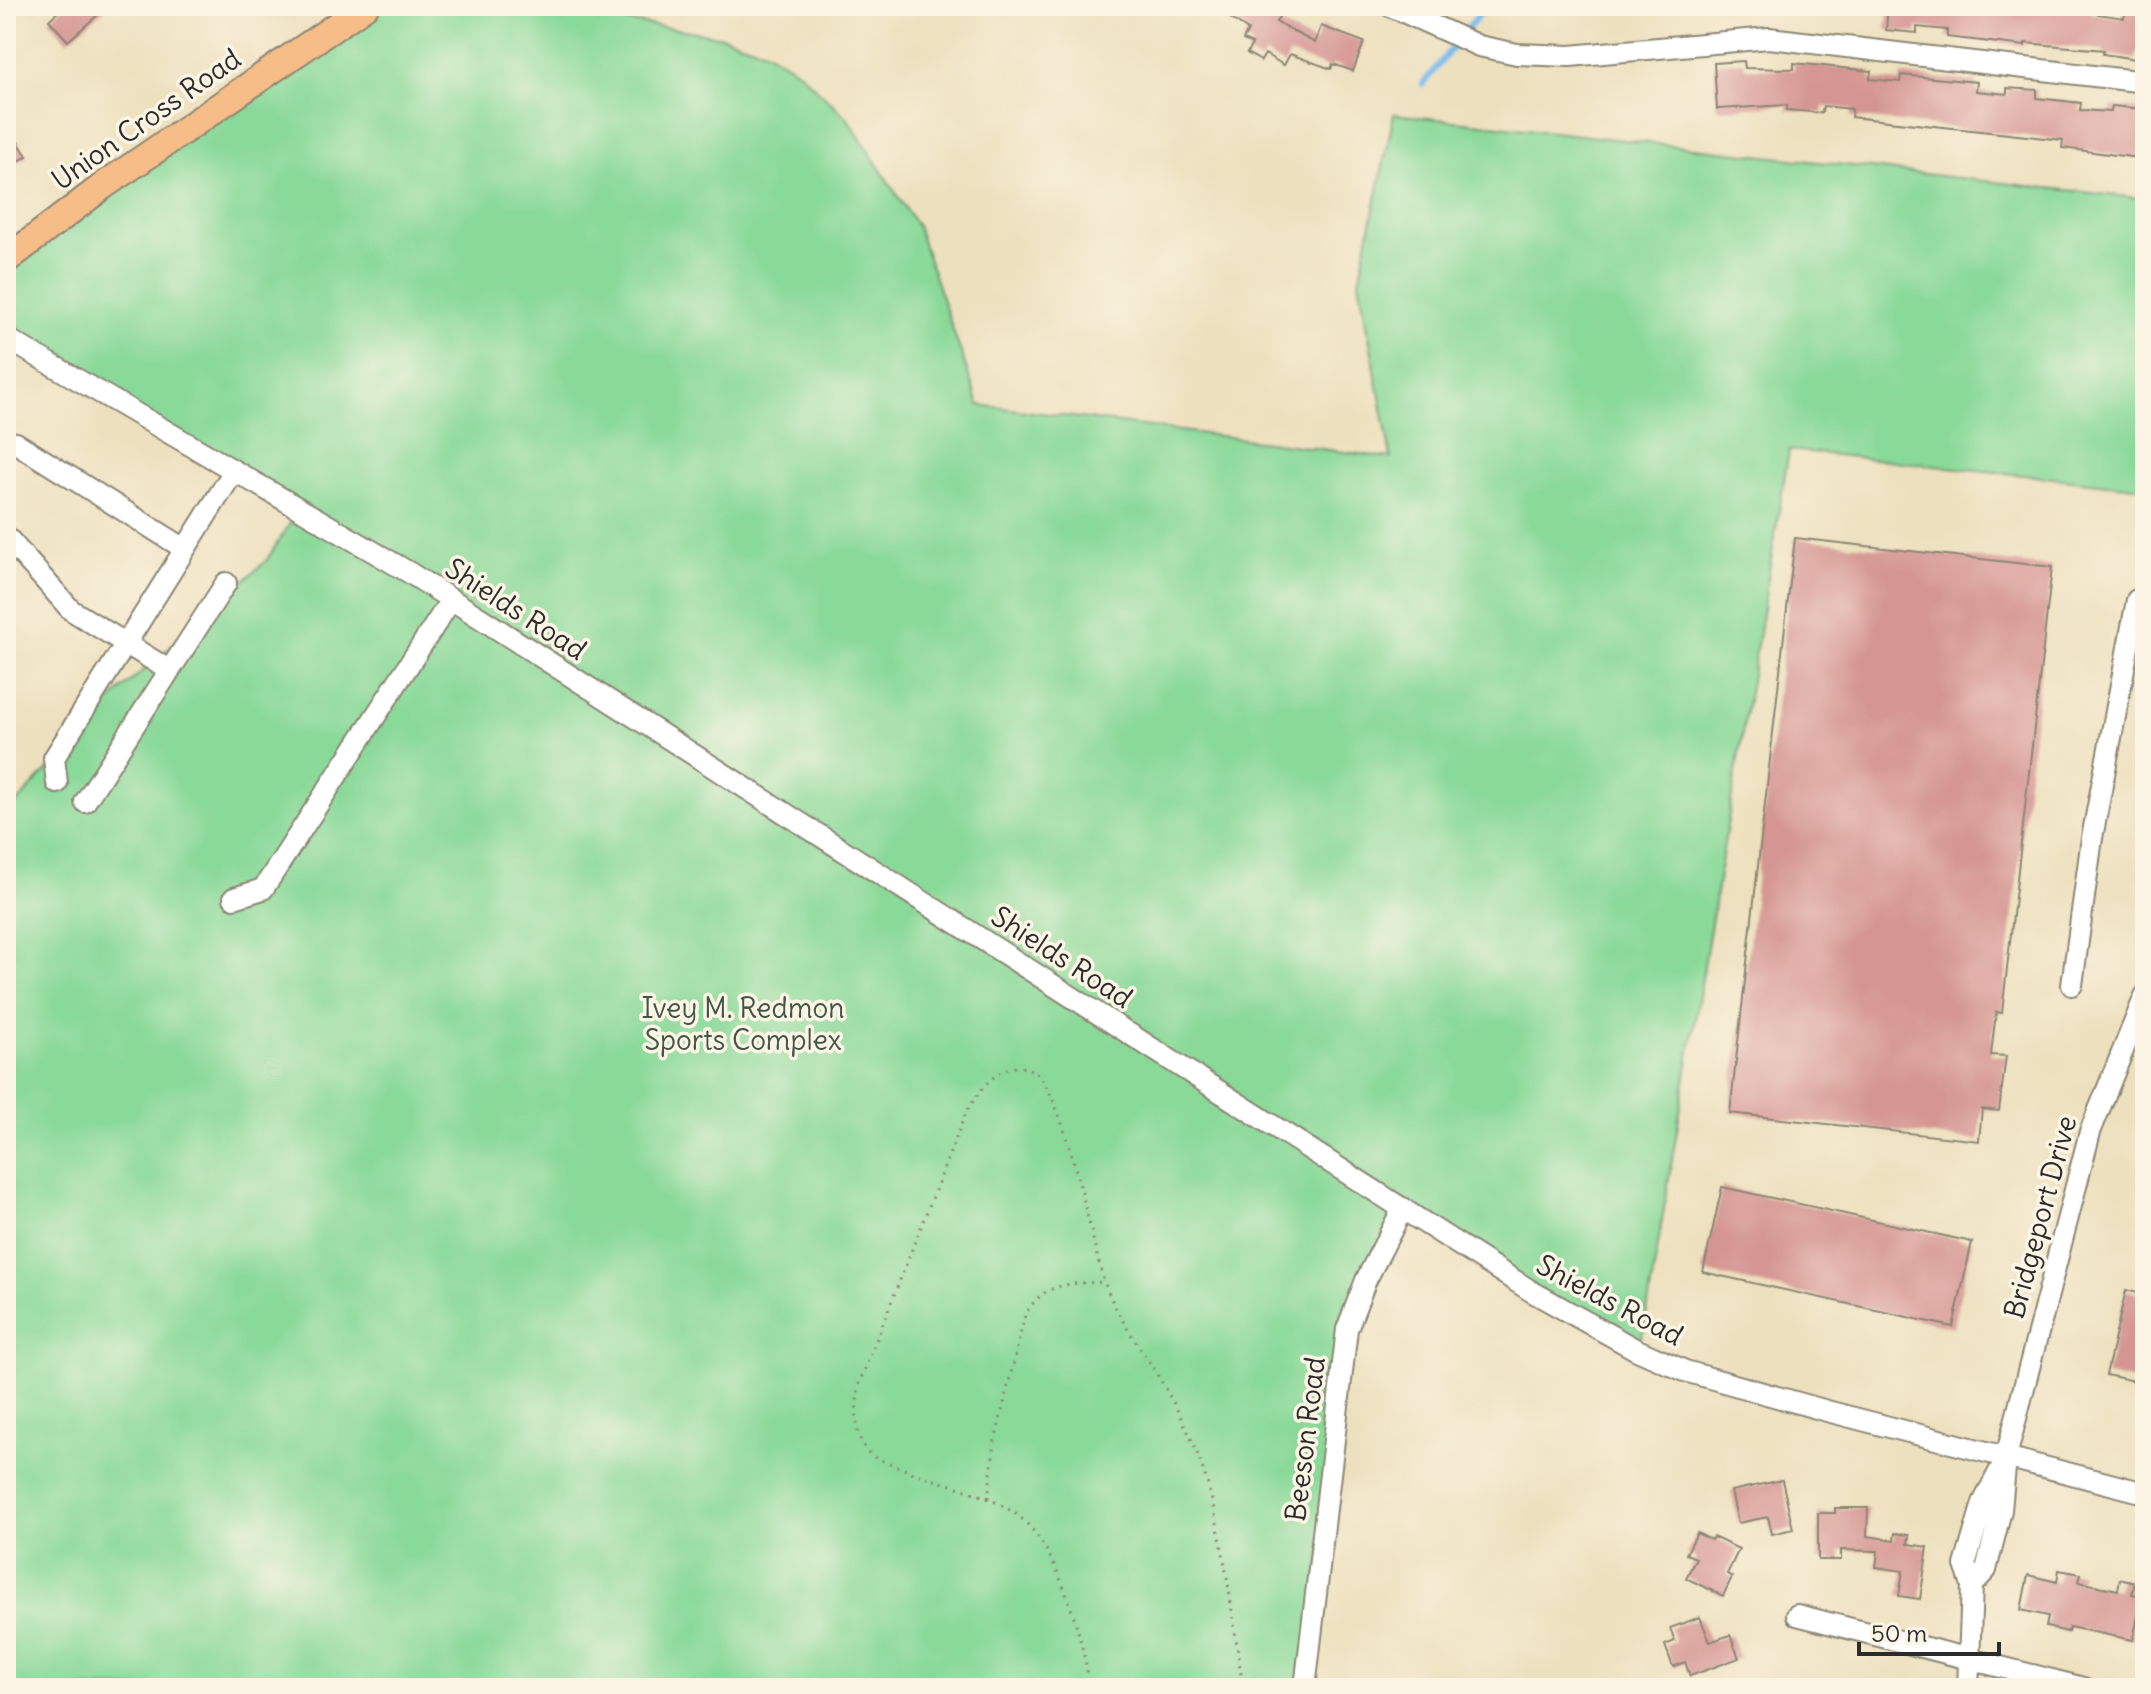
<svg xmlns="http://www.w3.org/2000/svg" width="2151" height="1694" font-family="Delius,sans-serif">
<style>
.green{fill:#89d999;stroke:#5a8262;stroke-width:2}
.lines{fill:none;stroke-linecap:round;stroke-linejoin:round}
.stream{stroke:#76bbec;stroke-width:6}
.building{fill:#d59592}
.minor-casing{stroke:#8c8674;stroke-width:24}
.major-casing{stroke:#8c8674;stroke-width:30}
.path{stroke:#8c8674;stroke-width:3;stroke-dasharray:2 6;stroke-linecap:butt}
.minor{stroke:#fff;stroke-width:20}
.major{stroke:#f7bd88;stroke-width:26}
.labels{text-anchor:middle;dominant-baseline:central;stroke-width:7;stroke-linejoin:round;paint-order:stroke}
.street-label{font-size:28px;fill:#2b2b2b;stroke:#fcf5e5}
.park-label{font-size:28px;fill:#425646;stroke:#fcf5e5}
</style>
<rect width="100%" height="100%" fill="#fcf5e5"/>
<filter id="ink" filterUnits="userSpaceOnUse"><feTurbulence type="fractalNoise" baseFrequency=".0125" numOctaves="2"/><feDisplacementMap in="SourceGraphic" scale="16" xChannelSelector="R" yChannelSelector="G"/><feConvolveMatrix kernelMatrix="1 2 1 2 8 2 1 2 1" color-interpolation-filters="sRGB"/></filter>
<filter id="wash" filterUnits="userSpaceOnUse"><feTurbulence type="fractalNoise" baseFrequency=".006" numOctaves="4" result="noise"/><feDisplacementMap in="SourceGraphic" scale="32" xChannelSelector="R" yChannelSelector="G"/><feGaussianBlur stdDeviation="1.8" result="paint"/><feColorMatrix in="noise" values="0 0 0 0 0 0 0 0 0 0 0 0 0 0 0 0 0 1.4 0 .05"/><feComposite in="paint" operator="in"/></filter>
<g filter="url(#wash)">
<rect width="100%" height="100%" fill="#ede0be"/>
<!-- green -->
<path class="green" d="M365,6H438L615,20L672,28L724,37L765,51L798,71L847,118L917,226L979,405L1391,458L1359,281L1394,114L2145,199V488L1789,450L1644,1330L1635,1349L1403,1209L1347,1329L1305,1688H6V815L119,692L266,561L299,509L6,338V260Z"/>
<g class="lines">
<!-- stream -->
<path class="stream" d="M1423,84L1486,6"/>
</g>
<g id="blocks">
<!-- building -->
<path class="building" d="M64,6H108L68,41L49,20Z
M1212,6H1285L1276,22L1315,43L1321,26L1364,42L1353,71L1333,64L1331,69L1290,54L1284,65L1265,54L1261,61L1247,53L1252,44L1243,40L1248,30Z
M1888,6H2091V13L2124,18L2126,10L2145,13V53L2137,52L2136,59L2103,54L2104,50L2025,43V46L1947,37V30L1917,27V33L1886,30Z
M1744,61L1745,68L1794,69V63L1871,71L1870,79L1900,82L1901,75L1977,82L1976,91L2007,94V88L2037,90V98L2081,103L2080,110L2111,112L2112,106L2143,109L2139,158L2062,148L2063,140L1851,117L1852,109L1823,106L1822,113L1787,110V105L1717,109L1714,63Z
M16,139L27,156L6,169V145Z
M1795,538L2052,567L2002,1013L1996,1012L1991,1055L2006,1056L1999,1111L1982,1109L1979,1141L1730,1113Z
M1722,1187L1972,1242L1953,1327L1703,1272Z
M2126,1290L2145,1295V1383L2106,1375Z
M1782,1480L1793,1529L1772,1534L1768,1517L1738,1523L1731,1491Z
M1835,1508H1868L1867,1536L1894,1540L1895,1533L1909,1535L1908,1544L1928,1547L1920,1599L1899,1596L1903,1571L1876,1567L1878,1551L1841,1550V1560H1818V1513H1835Z
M1697,1533L1711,1540L1713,1537L1739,1549L1727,1574L1732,1577L1723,1596L1686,1578L1696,1558L1686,1554Z
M2059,1570L2081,1574L2079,1582L2118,1590L2120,1579L2135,1583L2132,1594L2142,1596L2133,1640L2069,1627L2068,1632L2046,1627L2048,1616L2021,1610L2028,1575L2057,1582Z
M1700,1617L1710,1642L1730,1635L1739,1658L1690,1676L1685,1662L1673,1667L1665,1645L1675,1641L1670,1628Z"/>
</g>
</g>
<g filter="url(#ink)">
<use href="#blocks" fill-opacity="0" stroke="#8c8674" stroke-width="2"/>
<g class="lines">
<!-- minor casing -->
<g class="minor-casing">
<path id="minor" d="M1390,6L1479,46L1517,54L1570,56L1769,38L2145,82
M6,338L410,573L1531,1291L1635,1349L1685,1371L1827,1411L2145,1493
M6,441L16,443L185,549
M6,536L71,610L169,670
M57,783L54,758L234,471
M85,802L226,583
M234,898L263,889L451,600
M2072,985L2092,838L2137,600
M1972,1585L1986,1570L2001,1510L2006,1457L2090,1132L2145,996
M1797,1615L2083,1688
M1305,1688L1347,1329L1366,1280L1403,1208
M1968,1688L1972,1585L1965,1565L1983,1503L2001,1468"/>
</g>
<!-- major casing -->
<g class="major-casing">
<path id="major" d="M6,260L103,186L365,6"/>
</g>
<!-- path -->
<path class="path" d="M988,1498L995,1441L1025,1315C1045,1281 1068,1284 1105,1282
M1090,1688C1083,1640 1060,1552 1022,1519C986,1489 934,1484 892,1464C886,1462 875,1459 870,1454C852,1437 856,1406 859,1384L965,1115C977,1094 1002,1054 1033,1071C1064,1089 1091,1241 1104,1281C1117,1319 1144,1351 1164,1386C1184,1420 1202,1459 1211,1497C1226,1556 1234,1627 1243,1688"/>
<!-- minor -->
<use href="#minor" class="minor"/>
<!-- major -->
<use href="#major" class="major"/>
</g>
</g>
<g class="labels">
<!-- street labels -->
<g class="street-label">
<text transform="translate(146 119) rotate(-35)">Union Cross Road</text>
<text transform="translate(516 609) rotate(33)">Shields Road</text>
<text transform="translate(1062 957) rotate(33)">Shields Road</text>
<text transform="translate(2040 1217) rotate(-75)">Bridgeport Drive</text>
<text transform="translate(1610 1300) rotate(28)">Shields Road</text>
<text transform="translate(1305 1439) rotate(-83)">Beeson Road</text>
</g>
<!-- park labels -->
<g class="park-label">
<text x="743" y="1008">Ivey M. Redmon<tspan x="743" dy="32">Sports Complex</tspan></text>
</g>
</g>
<!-- margin -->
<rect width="2151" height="1694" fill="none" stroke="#fcf5e5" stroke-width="32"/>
<!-- scale -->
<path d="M1859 1642v12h140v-12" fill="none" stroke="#2b2b2b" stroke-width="4"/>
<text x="1871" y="1642" font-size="24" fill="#2b2b2b" stroke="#fcf5e5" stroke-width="6" paint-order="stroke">50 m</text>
</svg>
